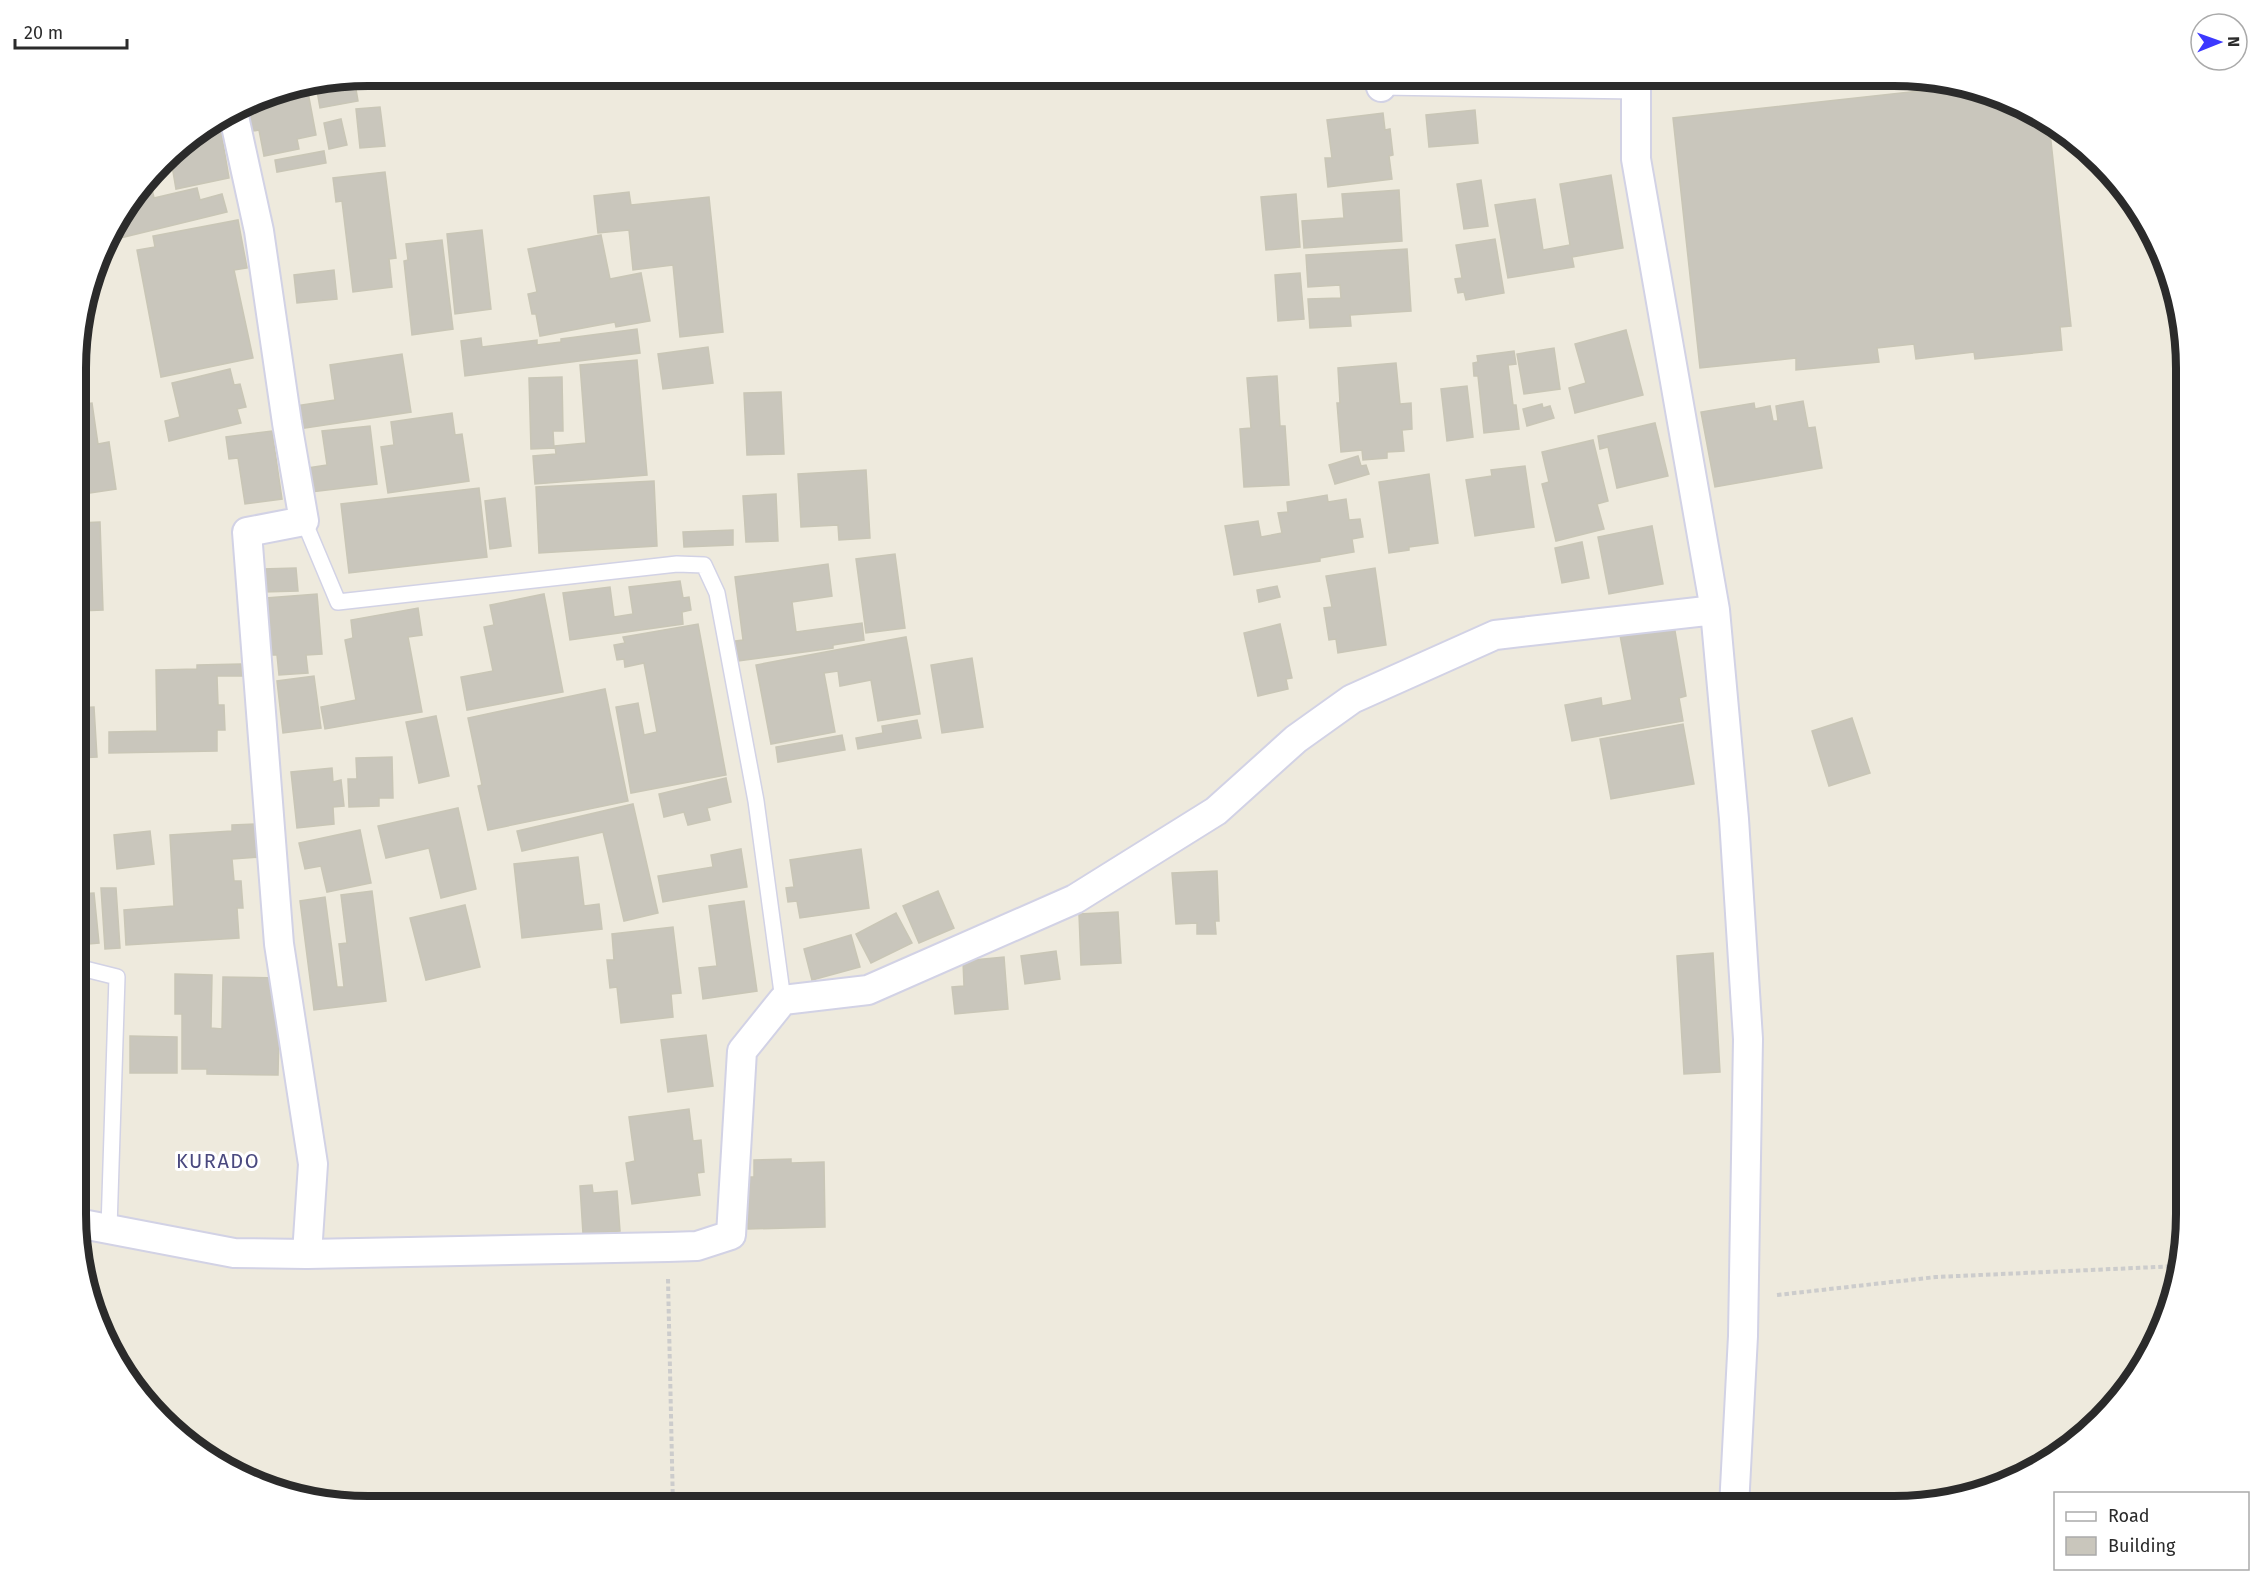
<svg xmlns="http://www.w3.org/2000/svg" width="2261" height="1582" font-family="'Fira Sans',sans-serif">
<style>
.building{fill:#c9c6bc;stroke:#c9c6b6;stroke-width:1.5}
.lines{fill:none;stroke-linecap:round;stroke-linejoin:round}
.service-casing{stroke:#d2d2e5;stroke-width:18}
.minor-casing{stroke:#d2d2e5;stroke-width:32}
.path{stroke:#ccc;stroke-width:4;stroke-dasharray:4.5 3;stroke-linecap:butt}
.service{stroke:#fff;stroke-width:15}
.minor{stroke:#fff;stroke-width:28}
.labels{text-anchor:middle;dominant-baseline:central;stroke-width:6;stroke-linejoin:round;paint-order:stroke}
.neighbourhood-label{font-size:20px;letter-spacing:1.5px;fill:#4a497f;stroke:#fff}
.rim{fill:none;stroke:#2b2b2b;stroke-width:8}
</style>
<rect width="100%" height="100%" fill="#eeeadd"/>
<!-- building -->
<path class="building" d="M354,78L358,101L320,108L316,85Z
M1965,86L1988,91L2049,123L2071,326L2060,327L2062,350L1975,359L1974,352L1916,359L1914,344L1877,348L1879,362L1796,370V358L1700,368L1673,118Z
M307,87L316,135L297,139L299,149L264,156L259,130L248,132L244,108L253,106L252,100L256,97Z
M380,107L385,146L360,148L356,109Z
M1475,110L1478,143L1429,147L1426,115Z
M1383,113L1385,130L1390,129L1393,155L1389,156L1392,179L1328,187L1325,158H1332L1327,120Z
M341,119L347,145L329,149L324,123Z
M219,120L229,178L176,189L170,154L174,148Z
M324,151L326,163L277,172L275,160Z
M385,172L396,258L389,259L392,287L353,292L342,201L336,202L333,178Z
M1611,175L1623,248L1572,257L1574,267L1508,278L1495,205L1535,199L1543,250L1570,245L1560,184Z
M150,180L154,198L197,188L200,200L222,194L227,212L104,242Z
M1481,180L1488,226L1464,229L1457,184Z
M1399,190L1402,241L1304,248L1302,221L1344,218L1342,194Z
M629,192L631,205L709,197L723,332L680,337L673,265L633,270L629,230L598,233L594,196Z
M1296,194L1300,247L1266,250L1261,197Z
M238,220L247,268L234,270L253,358L161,377L137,250L155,247L153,236Z
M482,230L491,309L455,314L447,234Z
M601,235L610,279L641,273L650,321L616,327L615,322L540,336L536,314H532L528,294L537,292L528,249Z
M1495,239L1504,293L1466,300L1464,292L1458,293L1455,279L1462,278L1456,245Z
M442,240L453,329L412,335L404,261L408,260L406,244Z
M1407,249L1411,311L1350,315L1351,326L1310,328L1308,299L1341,298L1340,285L1308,287L1306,255Z
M334,270L337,299L297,303L294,275Z
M1300,273L1304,319L1278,321L1275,275Z
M637,329L640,353L465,376L461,341L481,338L482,347L537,340V345L561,342V339Z
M1626,330L1643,395L1575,413L1569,388L1586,383L1575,344Z
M708,347L713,383L663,389L658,354Z
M1554,348L1560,389L1524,394L1517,354Z
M1514,351L1516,364L1508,365L1513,405H1516L1519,429L1484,433L1478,376H1474L1473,363L1478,362L1477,356Z
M402,354L411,412L299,429L296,406L335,400L330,365Z
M637,360L647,475L535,484L533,456L556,454L555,446L586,443L580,365Z
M1396,363L1400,404L1411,403L1412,429L1402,430L1404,451L1387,452V458L1363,460L1362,450L1341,452L1337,403H1340L1338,368Z
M230,369L234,385L240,384L246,407L237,409L241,423L169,441L165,421L180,417L172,383Z
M1277,376L1280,426H1285L1289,485L1244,487L1240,429L1251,428L1247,378Z
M562,377L563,431H553L554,448L531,449L529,378Z
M1467,386L1473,437L1447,441L1441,389Z
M781,392L784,454L747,455L744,393Z
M1803,401L1808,428L1815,427L1822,468L1715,487L1701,412L1754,403L1755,409L1770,406L1773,421H1778L1776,406Z
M92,403L98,444L109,442L116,489L77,495V405Z
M1542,404L1543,408L1550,406L1554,418L1527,426L1523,409Z
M452,413L455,435L462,434L469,481L388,493L381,447L394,445L391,422Z
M1655,423L1668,476L1617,488L1608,447L1600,449L1598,436Z
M370,426L377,484L311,492L308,468L327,465L322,431Z
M272,431L282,499L245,504L238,458L229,459L226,437Z
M1593,440L1608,501L1597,504L1604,529L1556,541L1542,484L1549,482L1542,452Z
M1358,456L1361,466L1366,465L1369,474L1335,484L1329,465Z
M1525,466L1534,527L1475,536L1466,480L1492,476L1491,470Z
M866,470L870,538L839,540L838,525L801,527L798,474Z
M1429,474L1438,543L1409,547V550L1389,553L1379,482Z
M654,481L657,546L539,553L536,487Z
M479,488L487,557L349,573L341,504Z
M776,494L778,541L746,542L743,496Z
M1327,495L1328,502L1346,499L1349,520L1360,519L1363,537L1352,539L1354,552L1320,558V561L1234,575L1225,526L1258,521L1261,537L1282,533L1278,513L1288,512L1287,502Z
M505,498L511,546L490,549L485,501Z
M100,522L103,610L77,611V523Z
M1652,526L1663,584L1609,594L1598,537Z
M733,530V545L684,547L683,532Z
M1582,542L1589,578L1562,583L1555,548Z
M895,554L905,628L866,633L856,559Z
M828,564L832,596L792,602L796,632L862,623L864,640L833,645V648L731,662L728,642L743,640L735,577Z
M296,568L298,591L263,592L262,569Z
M1375,568L1386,645L1338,653L1336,639L1329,640L1324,608L1332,607L1326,576Z
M680,581L683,598L689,597L691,610L682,612L683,624L570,640L563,593L610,587L614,617L633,614L629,587Z
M1277,586L1280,597L1259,602L1257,590Z
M317,594L322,654L306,655L308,673L279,675L277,655H271L266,598Z
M544,594L563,692L467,710L461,677L493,671L484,627L494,625L490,605Z
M418,608L422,635L408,637L422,712L325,729L321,707L356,700L345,640L353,638L351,620Z
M698,624L726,775L631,793L616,707L638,703L644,735L657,732L644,663L625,667L624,659L617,660L614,645L625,643L623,637Z
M1280,624L1292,678L1286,679L1288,689L1258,696L1244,633Z
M1674,625L1686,696L1679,698L1683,721L1572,741L1565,705L1601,698L1602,706L1632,700L1620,635Z
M906,637L920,714L878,721L871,680L840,686L838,671L824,673L835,732L771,744L756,665Z
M77,658H83L86,702L77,703Z
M972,658L983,727L942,733L931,665Z
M241,664L242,676H217L218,705H224L225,730H217V751L109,753V732L157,731L156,670L197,669V665Z
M314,676L321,728L283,733L277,681Z
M605,689L628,801L488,830L478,786L482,785L468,718Z
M94,707L97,757L77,758V708Z
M436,716L449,776L419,783L406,722Z
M1852,718L1870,773L1829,786L1812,731Z
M917,720L921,738L858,749L856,738L883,733L882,726Z
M1683,724L1694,784L1611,799L1600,739Z
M842,735L845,750L778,762L776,747Z
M392,757L393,798H379V806L349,807L348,779H357L356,758Z
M332,768L333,782L341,780L344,806L333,807L334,824L297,828L291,772Z
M726,778L731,802L707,808L710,820L688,825L684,812L664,817L659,794Z
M633,804L658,913L624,921L603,832L522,851L517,831Z
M458,808L476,889L441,898L429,848L386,858L378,826Z
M258,824L260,857L232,859L234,881H241L243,908H237L239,938L126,945L124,910L174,906L170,835L232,831V825Z
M360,830L371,883L327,892L321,866L305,869L299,843Z
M150,831L154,864L117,869L114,835Z
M741,849L747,887L663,902L658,876L713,867L711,855Z
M861,849L869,908L800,918L797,901L788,902L786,888L794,887L790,860Z
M578,857L584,906L599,904L602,929L522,938L514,864Z
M1217,871L1219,921H1215L1216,934H1197V923L1176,924L1172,873Z
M101,888H116L120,948L105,949Z
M372,891L386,1001L314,1010L300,901L325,897L337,987H344L339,944L347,943L341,895Z
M938,891L954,928L919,943L903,906Z
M94,893L99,943L77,945V894Z
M744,901L757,991L703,999L699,968L717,966L709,906Z
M465,905L480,967L426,980L410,918Z
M1118,912L1121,963L1081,965L1079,914Z
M896,913L912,943L871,963L856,934Z
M673,927L681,993L671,994L673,1017L621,1023L617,987L610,988L607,960H614L612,934Z
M851,935L860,967L812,980L804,949Z
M1056,951L1060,979L1025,984L1021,956Z
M1713,953L1720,1072L1684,1074L1677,956Z
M1004,957L1008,1009L955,1014L952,987L964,986L963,961Z
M175,974L212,975L211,1028L222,1029L223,977L280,978L278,1075L207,1074V1069H182V1014H175Z
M706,1035L713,1086L668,1092L661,1040Z
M130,1036L177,1037V1073H130Z
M689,1109L693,1141L701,1140L704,1172L697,1173L700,1195L632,1204L626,1163L635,1161L629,1117Z
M791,1159V1163L824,1162L825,1227L748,1229L746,1177H754V1160Z
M592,1185L593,1193L617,1191L620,1231L583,1234L580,1186Z"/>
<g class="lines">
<!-- service casing -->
<g class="service-casing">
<path id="service" d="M1381,87L1635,91
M304,521L338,602L677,564L704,565L717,593L756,801L783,1000
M77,967L117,977L109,1228"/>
</g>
<!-- minor casing -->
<g class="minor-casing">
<path id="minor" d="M1377,75L1381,87
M1636,76V159L1715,610L1734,819L1748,1039L1743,1336L1734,1507
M233,112L259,231L287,423L304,521L247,532L279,944L313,1164L307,1254
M77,1223L234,1253L307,1254L668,1247L697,1246L731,1235L742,1051L783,1000L868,990L1075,899L1216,811L1296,739L1352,699L1495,635L1715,610"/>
</g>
<!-- path -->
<path class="path" d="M668,1279L673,1507
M1777,1295L1936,1277L2179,1266"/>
<!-- service -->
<use href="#service" class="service"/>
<!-- minor -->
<use href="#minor" class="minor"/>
</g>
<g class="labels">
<!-- neighbourhood labels -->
<g class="neighbourhood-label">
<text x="218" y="1161">KURADO</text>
</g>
</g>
<!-- crop -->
<path d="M0 0H2261V1582H0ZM368 86H1894A282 282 0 0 1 2176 368V1214A282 282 0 0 1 1894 1496H368A282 282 0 0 1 86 1214V368A282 282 0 0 1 368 86Z" fill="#fff" fill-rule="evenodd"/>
<path class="rim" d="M368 86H1894A282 282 0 0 1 2176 368V1214A282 282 0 0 1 1894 1496H368A282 282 0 0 1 86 1214V368A282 282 0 0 1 368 86Z"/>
<!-- legend -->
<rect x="2054" y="1492" width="195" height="78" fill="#ffffff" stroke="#aaaaaa" stroke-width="1.5"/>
<rect x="2066" y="1512" width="30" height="9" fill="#ffffff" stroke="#aaaaaa" stroke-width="1.5"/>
<text x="2108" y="1522" font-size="18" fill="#2b2b2b">Road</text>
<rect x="2066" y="1537" width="30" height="18" fill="#c9c6bc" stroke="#aaaaaa" stroke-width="1.5"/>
<text x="2108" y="1552" font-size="18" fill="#2b2b2b">Building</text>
<!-- north arrow -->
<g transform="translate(2219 42) rotate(89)"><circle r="28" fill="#ffffff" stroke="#aaaaaa" stroke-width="1.5"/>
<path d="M0-4.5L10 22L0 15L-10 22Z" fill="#3c38ff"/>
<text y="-9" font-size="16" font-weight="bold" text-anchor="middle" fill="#2b2b2b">N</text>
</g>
<!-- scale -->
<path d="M15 39v9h112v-9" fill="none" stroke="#2b2b2b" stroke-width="3"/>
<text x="24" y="39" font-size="18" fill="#2b2b2b" stroke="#ffffff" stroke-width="4.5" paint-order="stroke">20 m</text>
</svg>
